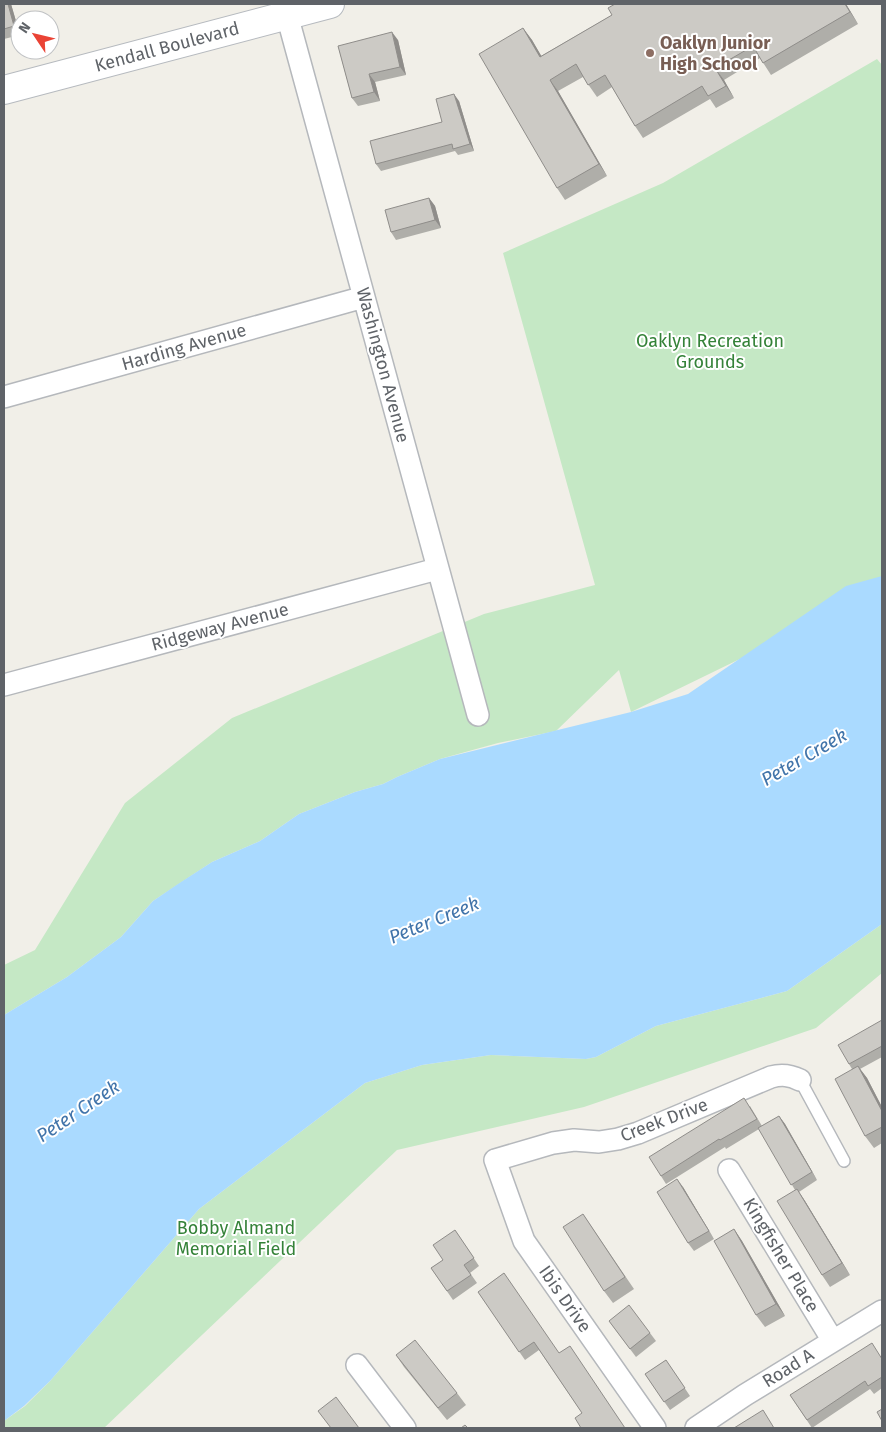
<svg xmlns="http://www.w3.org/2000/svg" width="886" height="1432" font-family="'Fira Sans',sans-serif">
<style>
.green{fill:#c5e8c5}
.water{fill:#aadaff}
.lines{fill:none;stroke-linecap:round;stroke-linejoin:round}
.lane-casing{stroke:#b5b8bc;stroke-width:14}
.street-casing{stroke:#b5b8bc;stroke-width:24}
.secondary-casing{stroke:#b6babf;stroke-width:30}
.lane{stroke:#fff;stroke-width:11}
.street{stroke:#fff;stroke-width:21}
.secondary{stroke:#fff;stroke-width:28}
.wall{fill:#afaea9}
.shaded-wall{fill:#8f8d8a}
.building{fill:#cccac5;stroke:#8f8d8a}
.education-dot{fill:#8d6e63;stroke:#fff;stroke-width:2}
.labels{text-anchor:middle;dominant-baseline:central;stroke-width:4;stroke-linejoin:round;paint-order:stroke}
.education-label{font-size:18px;font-weight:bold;fill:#785e54;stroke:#fff;text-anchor:start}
.street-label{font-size:18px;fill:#5f6368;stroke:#fff}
.park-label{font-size:18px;fill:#348238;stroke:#fff}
.water-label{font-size:19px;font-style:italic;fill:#4174aa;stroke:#fff}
</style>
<rect width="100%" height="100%" fill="#f1efe8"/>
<!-- green -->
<path class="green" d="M877,59L882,65V590L631,712L619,670L556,731L498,743L440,759L397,777L383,784L355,792L299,814L260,841L212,862L153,901L121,937L67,977L4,1015V965L35,950L125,803L232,718L484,614L595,585L503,253L663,183Z
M882,924V973L816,1028L584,1107L397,1150L104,1428H4V1421L25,1406L50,1381L199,1209L365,1083L422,1065L491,1055L586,1059L596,1057L656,1026L787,991Z"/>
<!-- water -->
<path class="water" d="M882,576V924L787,991L656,1026L596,1057L586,1059L491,1055L422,1065L365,1083L199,1209L50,1381L24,1406L4,1421V1015L67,977L121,937L153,901L178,884L212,862L260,841L299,814L355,792L383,784L397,777L440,759L631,712L688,694L846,586Z"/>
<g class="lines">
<!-- lane casing -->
<g class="lane-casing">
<path id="lane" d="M800,1080L844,1161"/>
</g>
<!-- street casing -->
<g class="street-casing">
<path id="street" d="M287,15L478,715
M4,397L364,297
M4,685L437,569
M729,1170L833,1341
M357,1365L405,1428
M655,1428L524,1241L495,1160L553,1143L574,1140L599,1142L618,1139L638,1133L771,1077C782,1074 790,1075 800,1080
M696,1428L745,1395L882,1311"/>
</g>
<!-- secondary casing -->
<g class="secondary-casing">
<path id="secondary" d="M4,90L330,4"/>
</g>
<!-- lane -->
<use href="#lane" class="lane"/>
<!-- street -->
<use href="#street" class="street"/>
<!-- secondary -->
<use href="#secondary" class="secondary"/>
</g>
<!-- wall -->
<path class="wall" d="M4,4H11L20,35L4,39Z
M615,4H846L858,24L771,75L760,58L724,80L734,98L716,108L710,99L643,138L635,126L612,87L597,97L583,77L558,91L607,176L565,200L557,188L523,28L532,40L541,56L612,15Z
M398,40L406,75L375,82L380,101L358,106L352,98L338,46Z
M459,101L474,151L458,155L455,151L381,171L376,164L442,122Z
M429,198L435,206L441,228L396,240L391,232Z
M882,1020V1057L860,1069L867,1078L882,1107V1143L874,1148L865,1136L852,1069L849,1064Z
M750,1106L762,1126L779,1116L785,1124L817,1180L799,1192L805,1201L850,1275L830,1287L822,1275L795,1190L759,1129L726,1149L725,1147L666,1184L661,1176Z
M683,1187L714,1239L694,1251L688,1243Z
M583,1214L634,1289L613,1303L604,1291Z
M734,1229L742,1241L785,1316L765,1327L756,1315Z
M455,1230L479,1266L470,1273L477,1283L453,1300L431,1268L443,1260Z
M504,1273L582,1413L539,1350L525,1360L478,1292Z
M609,1321L650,1333L656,1341L636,1357Z
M396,1355L457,1393L466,1405L447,1420L404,1367Z
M882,1358V1388L874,1394L870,1389L812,1428L790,1395Z
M666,1360L690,1396L670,1410L645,1374Z"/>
<!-- shaded-wall -->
<path class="shaded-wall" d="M8,4H11L20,35L14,26Z
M845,4H846L858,24L850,12Z
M523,28L532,40L549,69L540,57Z
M392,32L398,40L406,75L400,67Z
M715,68L724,80L734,98L726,86Z
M369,74L375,82L380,101L374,92Z
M550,80L558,91L607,176L599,164Z
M454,94L459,101L474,151L470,144Z
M429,198L435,206L441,228L435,220Z
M858,1066L867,1078L882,1107V1111Z
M779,1116L785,1124L817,1180L812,1172Z
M677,1179L683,1187L714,1239L709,1231Z
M797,1189L805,1201L850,1275L842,1263Z
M734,1229L742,1241L785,1316L776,1304Z"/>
<!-- building -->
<path class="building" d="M4,4H8L14,26L4,29Z
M615,4H845L850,12L763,63L753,46L715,68L726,86L708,96L702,86L635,126L605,75L588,85L576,64L550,80L599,164L557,188L479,54L523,28L540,57L612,15L608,8Z
M392,32L400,67L369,74L374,92L352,98L338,46Z
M454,94L470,144L453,149L452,144L376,164L370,141L442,122L436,99Z
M429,198L435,220L391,232L385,210Z
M882,1020V1046L849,1064L838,1045Z
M858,1066L882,1111V1127L865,1136L835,1079Z
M744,1098L757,1119L720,1140L719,1139L661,1176L649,1157Z
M779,1116L812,1172L791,1185L758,1128Z
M677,1179L709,1231L688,1243L657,1192Z
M797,1189L842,1263L822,1275L777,1201Z
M583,1214L625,1277L604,1291L563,1227Z
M734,1229L776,1304L756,1315L714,1241Z
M455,1230L474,1258L464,1265L471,1275L447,1291L431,1268L443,1260L433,1245Z
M504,1273L559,1353L570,1346L625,1428H581L575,1418L582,1413L534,1342L519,1352L478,1292Z
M629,1305L650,1333L630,1349L609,1321Z
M415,1340L457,1393L438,1408L396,1355Z
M872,1343L882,1359V1377L868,1386L865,1381L807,1420L790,1395Z
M666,1360L685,1388L664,1402L645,1374Z
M336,1397L359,1428H331L318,1411Z
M882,1409V1421L877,1412Z
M763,1410L774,1428H734Z
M465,1425L468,1428H461Z"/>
<!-- markers -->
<circle class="education-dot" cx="650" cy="53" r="5"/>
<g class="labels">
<!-- education labels -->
<g class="education-label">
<text x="660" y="43">Oaklyn Junior<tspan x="660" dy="21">High School</tspan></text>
</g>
<!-- street labels -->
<g class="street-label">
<text transform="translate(167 47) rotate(-15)">Kendall Boulevard</text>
<text transform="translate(184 347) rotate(-16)">Harding Avenue</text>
<text transform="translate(383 365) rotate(75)">Washington Avenue</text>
<text transform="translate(220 627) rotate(-15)">Ridgeway Avenue</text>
<text transform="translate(664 1120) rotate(-21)">Creek Drive</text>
<text transform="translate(781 1255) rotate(59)">Kingfisher Place</text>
<text transform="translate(565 1299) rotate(55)">Ibis Drive</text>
<text transform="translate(788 1368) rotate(-32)">Road A</text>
</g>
<!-- park labels -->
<g class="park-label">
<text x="710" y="341">Oaklyn Recreation<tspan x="710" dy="21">Grounds</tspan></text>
<text x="236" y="1228">Bobby Almand<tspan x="236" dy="21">Memorial Field</tspan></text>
</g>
<!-- water labels -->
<g class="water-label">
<text transform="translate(804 757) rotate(-30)">Peter Creek</text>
<text transform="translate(434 920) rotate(-22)">Peter Creek</text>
<text transform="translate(78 1111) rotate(-34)">Peter Creek</text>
</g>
</g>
<!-- border -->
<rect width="886" height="1432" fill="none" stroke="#5f6368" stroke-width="10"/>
<!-- north arrow -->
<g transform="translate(35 35) rotate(305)"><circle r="24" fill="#ffffff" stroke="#bfc1c3"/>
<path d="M0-4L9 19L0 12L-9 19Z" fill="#ea4335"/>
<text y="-8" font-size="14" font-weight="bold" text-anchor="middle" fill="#5f6368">N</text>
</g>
</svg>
